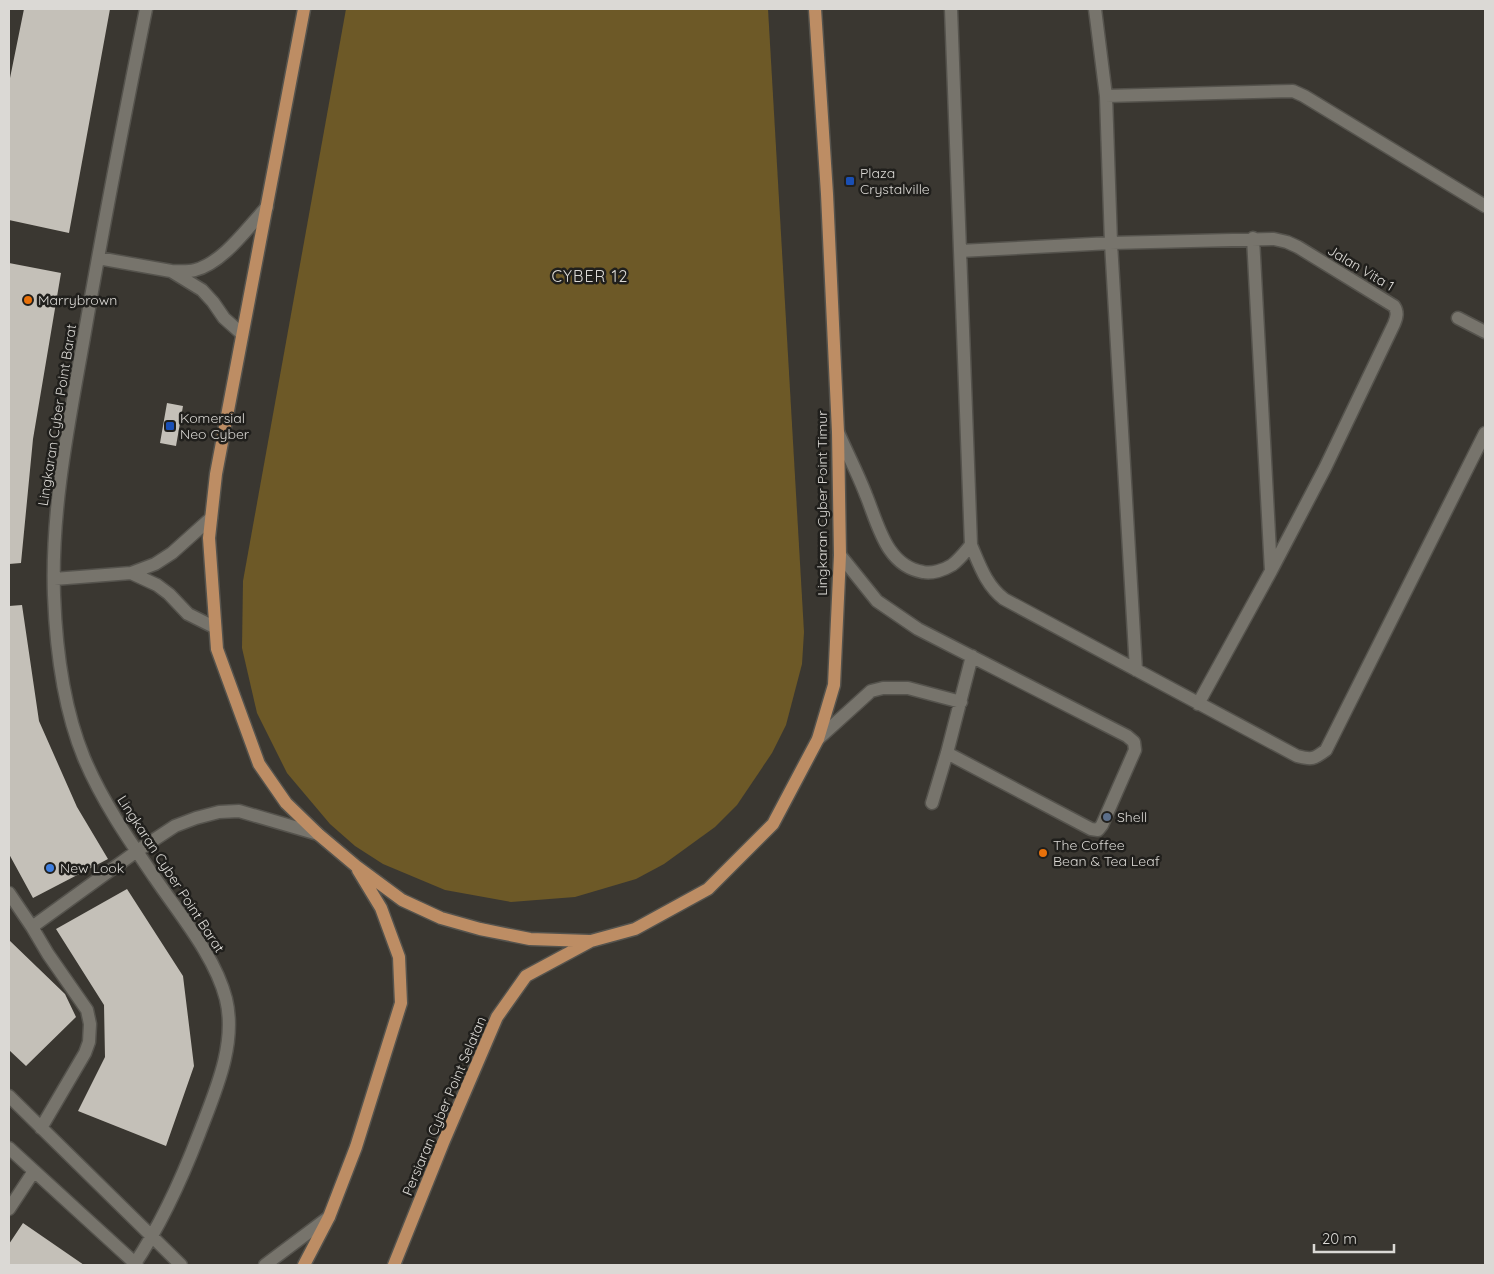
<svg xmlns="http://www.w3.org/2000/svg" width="1494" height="1274" font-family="Quicksand,sans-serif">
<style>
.grass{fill:#6d5927}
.building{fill:#c4c0b8}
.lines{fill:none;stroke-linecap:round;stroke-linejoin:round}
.minor-casing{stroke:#55534d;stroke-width:15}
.major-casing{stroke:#55534d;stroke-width:15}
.minor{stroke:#77746c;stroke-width:12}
.major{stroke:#bd8d64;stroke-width:12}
.transit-dot{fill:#1a4fb4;stroke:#201f1c;stroke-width:2}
.food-dot{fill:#e8710a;stroke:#201f1c;stroke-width:2}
.service-dot{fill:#5c6f8a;stroke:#201f1c;stroke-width:2}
.shop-dot{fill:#3f7fe0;stroke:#201f1c;stroke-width:2}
.labels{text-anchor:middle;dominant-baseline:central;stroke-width:5;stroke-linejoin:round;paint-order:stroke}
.poi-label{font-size:14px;fill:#dbd9d5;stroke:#201f1c;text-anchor:start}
.street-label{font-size:14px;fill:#dbd9d5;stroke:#201f1c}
.quarter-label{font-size:16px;letter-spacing:1px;fill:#dbd9d5;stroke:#201f1c}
</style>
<rect width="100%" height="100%" fill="#3a3731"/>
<!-- grass -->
<path class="grass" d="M346,9H768L804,632L802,664L786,725L772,753L737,805L715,827L664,864L636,879L575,897L511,902L445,890L383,864L355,846L330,824L287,773L257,713L242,648L243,581Z"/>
<!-- building -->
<path class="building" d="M24,9H110L69,233L9,220V83Z
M9,263L61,273L33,439L21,563L9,564Z
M167,403L183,406L176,446L160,443Z
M22,605L39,721L77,807L108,859L33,898L9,854V606Z
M127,889L183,976L194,1066L166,1146L78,1111L105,1057L104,1005L56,929Z
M9,940L65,994L76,1017L26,1066L9,1050Z
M23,1223L84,1265H9V1244Z"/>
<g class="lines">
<!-- minor casing -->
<g class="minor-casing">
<path id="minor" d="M951,9L971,545C980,566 986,585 1004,599L1297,756C1312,760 1314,759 1326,750L1485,433
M1095,9L1106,96L1111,243L1136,670
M1106,96L1293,91L1304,96L1485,206
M960,251L1111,243L1274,239L1287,242L1298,247L1394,306C1398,312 1397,317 1394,324L1325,468L1271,571
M98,258L171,271
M1458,318L1485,332
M242,334L224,318L213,302L202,290L171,271C179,271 188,272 195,270C223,263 247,228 267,207
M838,432C847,453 858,474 866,495C878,524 886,566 923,572C932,574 944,570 952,565C959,560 965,552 971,545
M211,518L172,553L155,564L131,573L157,585L169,594L188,614L214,627
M840,555L877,601L918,629L1127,736L1134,742L1135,750L1102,825L1098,830L1091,829L947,753
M54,579L131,573
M1198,704L1271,571L1253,238
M818,739L871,691L883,688H908L961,702
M932,803L947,753L972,656
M9,893L32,927L48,954L87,1010L90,1024L89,1042L85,1053L41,1128
M32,927L137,851L175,826L196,818L219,812L239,811L318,834
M9,1096L181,1265
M9,1148L137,1265
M9,1209L34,1171
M134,1265C162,1223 181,1181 199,1134C215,1092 237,1044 226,999C215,956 180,915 155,878C129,840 102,801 84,758C63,707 56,649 54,595C51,508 69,422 84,337C103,227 124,118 146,9
M265,1265L329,1217"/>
</g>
<!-- major casing -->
<g class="major-casing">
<path id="major" d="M304,9L216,474L209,538L217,649L259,764L286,803L318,834L356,866L402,900L441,918L480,929L530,939L589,941
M304,1265L329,1217L356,1147L401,1003L399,957L381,908L358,870
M394,1265L443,1143L497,1017L526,976L591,941L635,929L708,889L773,824L818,739L834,685L840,555L838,432L827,194L815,9"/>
</g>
<!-- minor -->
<use href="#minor" class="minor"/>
<!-- major -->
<use href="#major" class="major"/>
</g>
<!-- markers -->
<g class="transit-dot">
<rect x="845" y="176" width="10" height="10" rx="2.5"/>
<rect x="165" y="421" width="10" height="10" rx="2.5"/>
</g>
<g class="food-dot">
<circle cx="28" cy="300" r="5"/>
<circle cx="1043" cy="853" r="5"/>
</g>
<circle class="service-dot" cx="1107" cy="817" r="5"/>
<circle class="shop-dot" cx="50" cy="868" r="5"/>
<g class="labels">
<!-- poi labels -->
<g class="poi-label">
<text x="860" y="173">Plaza<tspan x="860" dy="16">Crystalville</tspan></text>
<text x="38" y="300">Marrybrown</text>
<text x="180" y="418">Komersial<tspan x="180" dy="16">Neo Cyber</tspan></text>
<text x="1117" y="817">Shell</text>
<text x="1053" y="845">The Coffee<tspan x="1053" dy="16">Bean &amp; Tea Leaf</tspan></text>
<text x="60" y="868">New Look</text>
</g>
<!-- street labels -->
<g class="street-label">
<text transform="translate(1361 268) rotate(31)">Jalan Vita 1</text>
<text transform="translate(57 415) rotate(-81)">Lingkaran Cyber Point Barat</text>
<text transform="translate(822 503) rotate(-90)">Lingkaran Cyber Point Timur</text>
<text transform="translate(171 874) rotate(57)">Lingkaran Cyber Point Barat</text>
<text transform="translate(444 1106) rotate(-67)">Persiaran Cyber Point Selatan</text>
</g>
<!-- quarter labels -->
<g class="quarter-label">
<text x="590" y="276">CYBER 12</text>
</g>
</g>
<!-- border -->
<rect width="1494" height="1274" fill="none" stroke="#dbd9d5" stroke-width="20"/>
<!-- scale -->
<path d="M1314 1244v8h80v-8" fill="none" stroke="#dbd9d5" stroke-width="2.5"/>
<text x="1322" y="1244" font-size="15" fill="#dbd9d5" stroke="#201f1c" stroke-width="4" paint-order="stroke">20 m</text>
</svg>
